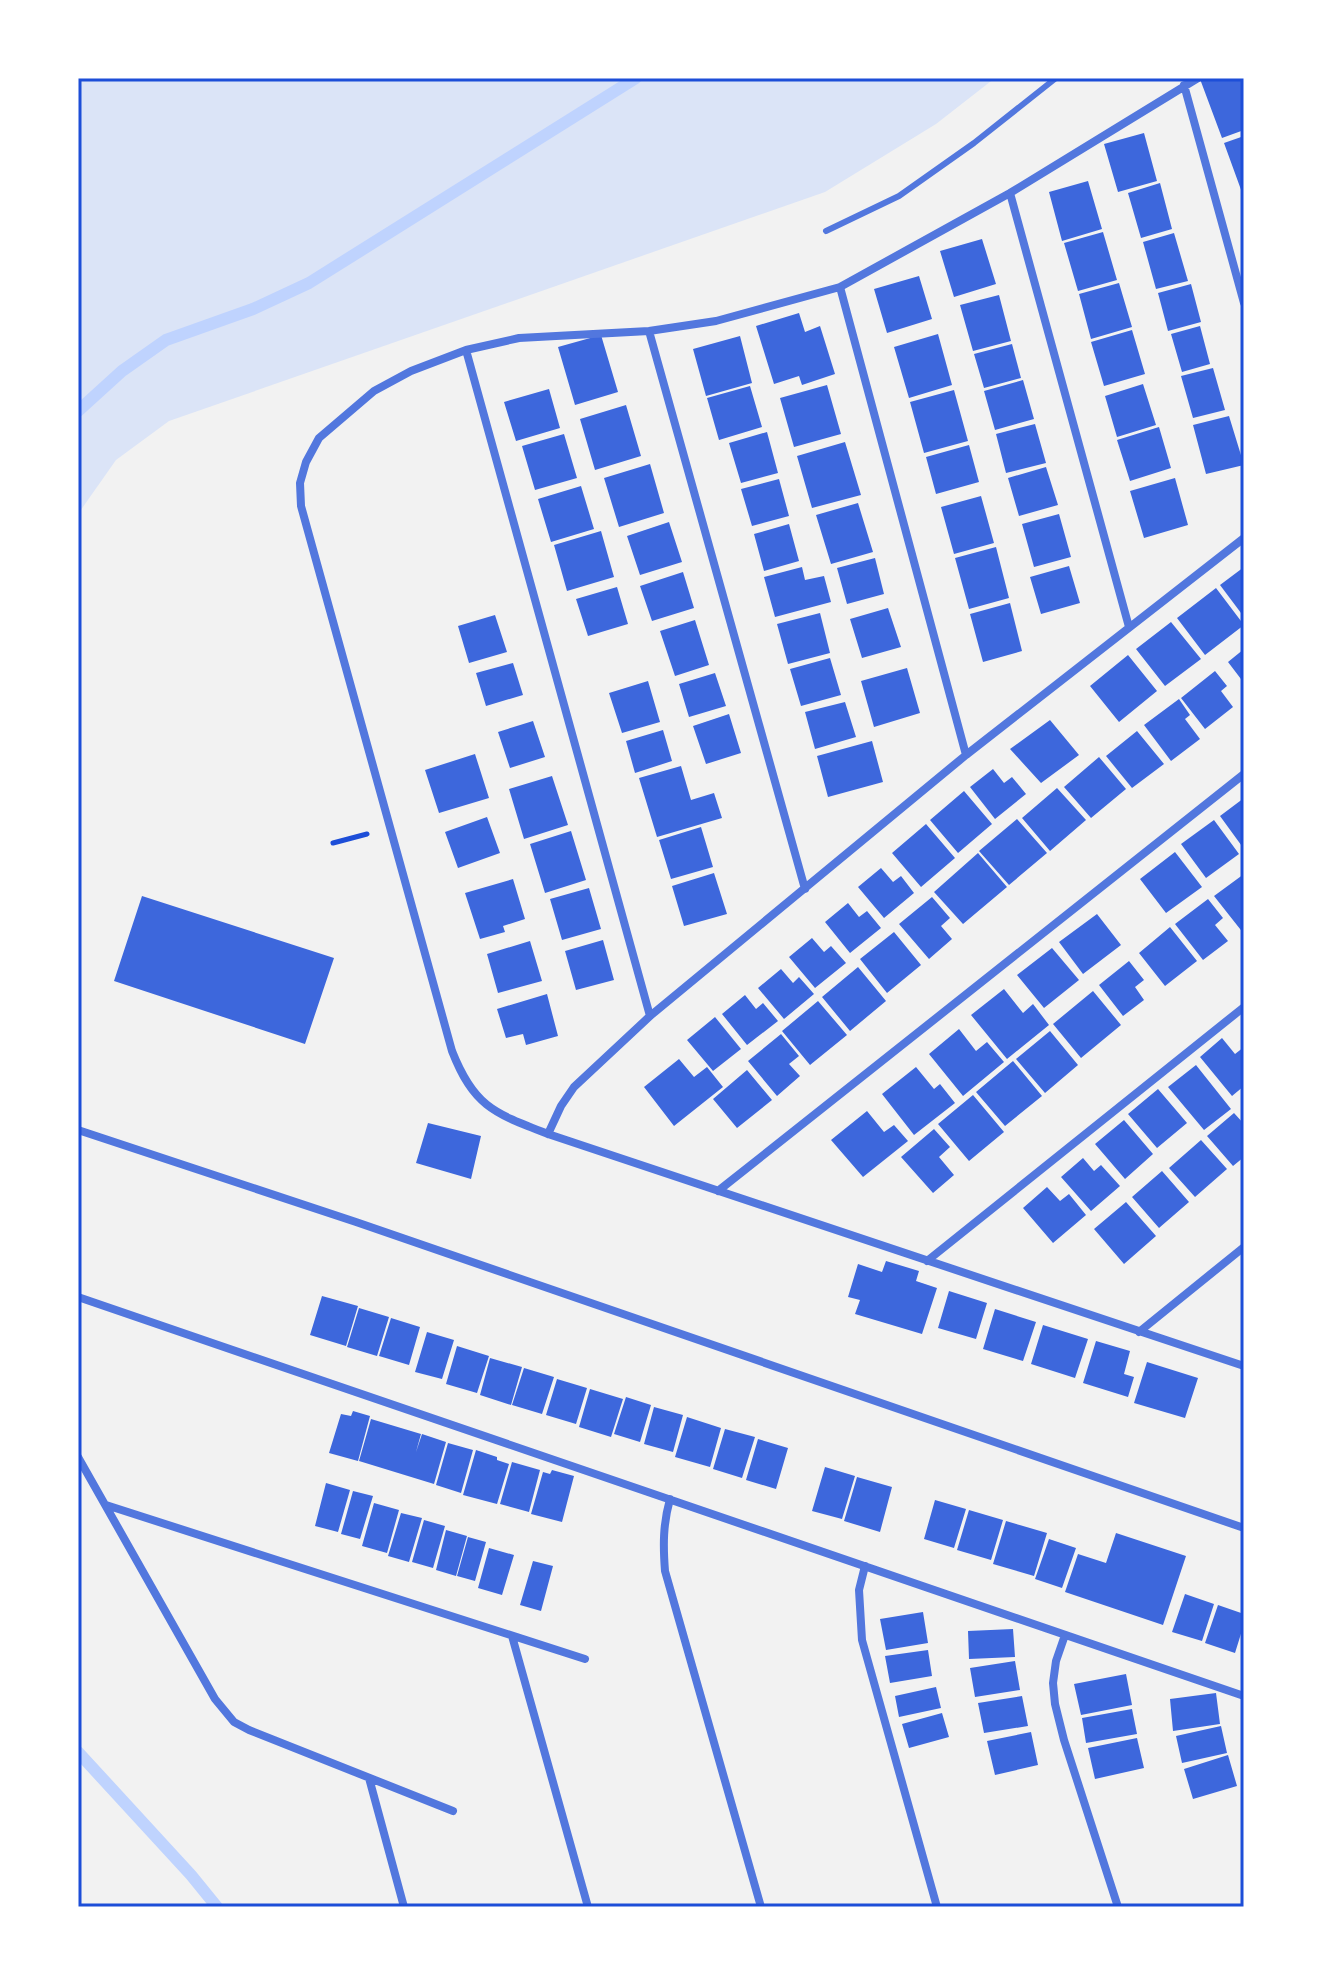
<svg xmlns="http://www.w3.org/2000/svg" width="1322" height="1985" font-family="Commissioner,sans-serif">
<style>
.green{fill:#dbe4f7}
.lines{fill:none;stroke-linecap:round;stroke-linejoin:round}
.stream{stroke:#bfd3fe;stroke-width:12}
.building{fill:#3d67dc}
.path{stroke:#1d4ed8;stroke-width:5}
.service{stroke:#5277de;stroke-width:6}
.minor{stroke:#5277de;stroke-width:8}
.neatline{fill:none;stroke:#1d4ed8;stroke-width:3}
</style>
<rect width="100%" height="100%" fill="#f2f2f2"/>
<!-- green -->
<path class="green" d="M78,78H995L936,124L825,192L169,421L116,460L78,514Z"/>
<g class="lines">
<!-- stream -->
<path class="stream" d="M78,411L122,371L166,340L253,309L309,283L636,78
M78,1752L191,1875L217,1907"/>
</g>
<!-- building -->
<path class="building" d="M1244,78V130L1222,138L1200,79Z
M1144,133L1157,181L1118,192L1104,144Z
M1244,136V198L1224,143Z
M1088,181L1102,229L1062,241L1049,192Z
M1160,183L1172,229L1141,238L1128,193Z
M1103,232L1117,280L1078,291L1064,243Z
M1174,233L1188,281L1156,289L1143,242Z
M982,239L996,284L954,297L940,251Z
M919,276L932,319L887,333L874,289Z
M1119,283L1132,327L1091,339L1079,294Z
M1191,284L1201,322L1168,331L1158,293Z
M999,295L1011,341L973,351L960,305Z
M799,313L805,332L820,326L835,374L802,385L799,376L774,384L756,326Z
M1200,326L1210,364L1182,372L1171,334Z
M1132,330L1145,374L1104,386L1091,342Z
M938,334L952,385L909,398L894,347Z
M601,335L618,392L575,405L558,347Z
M740,336L752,383L706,396L693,349Z
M1012,344L1021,378L984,388L974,354Z
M1213,368L1225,410L1193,418L1181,376Z
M1023,380L1034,419L995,430L984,391Z
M1143,384L1156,425L1117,437L1105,396Z
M827,385L841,434L794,447L780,398Z
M750,386L762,427L719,440L707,398Z
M549,389L560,428L516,441L504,402Z
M954,390L968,441L924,453L910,402Z
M626,405L641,456L595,470L580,419Z
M1229,416L1244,465L1206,474L1193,425Z
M1035,424L1046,463L1006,473L996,434Z
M1159,427L1171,468L1130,481L1117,440Z
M767,432L778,473L741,483L729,443Z
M564,434L577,478L535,490L522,446Z
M845,442L861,495L812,508L797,456Z
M969,445L979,482L936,494L926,457Z
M650,464L664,513L619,527L604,478Z
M1046,467L1058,505L1019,516L1008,478Z
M1175,478L1188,525L1144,538L1130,491Z
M779,479L789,516L752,526L741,489Z
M581,486L594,529L551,542L538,499Z
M981,496L994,543L954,554L941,507Z
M858,503L873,552L831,564L816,515Z
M1059,514L1071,557L1034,567L1022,524Z
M669,522L682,562L640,575L627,536Z
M789,524L799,561L764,571L754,534Z
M601,531L614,577L567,591L554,545Z
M996,547L1009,598L969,609L955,558Z
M875,558L884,594L847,604L837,568Z
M1069,566L1080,603L1041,614L1030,577Z
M802,567L805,580L824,576L831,602L775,617L764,577Z
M1244,567V617L1220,585Z
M683,572L694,608L652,621L640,586Z
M617,587L628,624L588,636L576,599Z
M1216,588L1244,625L1205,655L1177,618Z
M1010,603L1022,651L983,662L970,614Z
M888,608L901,647L862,658L850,619Z
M820,613L830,653L788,664L777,624Z
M495,615L507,652L469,663L458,626Z
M695,620L709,665L675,676L660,631Z
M1171,622L1201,659L1165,686L1136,649Z
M1244,649V683L1228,662Z
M1128,655L1157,691L1119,722L1090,686Z
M830,658L841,695L801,706L790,669Z
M513,663L523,695L486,706L476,673Z
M907,668L920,713L874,727L861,681Z
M1215,671L1227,686L1221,691L1233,707L1205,729L1181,698Z
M715,673L726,706L689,717L679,684Z
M648,681L660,722L622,733L609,693Z
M1179,699L1190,715L1185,719L1200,739L1171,761L1144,725Z
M845,702L856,737L815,749L805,712Z
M729,714L741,753L706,764L693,726Z
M1050,720L1079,755L1041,783L1010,749Z
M533,721L545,757L510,768L498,732Z
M663,730L672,761L635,773L626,741Z
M1137,731L1164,764L1132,788L1106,756Z
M872,741L883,782L828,797L817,756Z
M475,754L489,798L439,813L425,770Z
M1099,757L1126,789L1091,818L1064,787Z
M681,766L691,800L714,793L722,818L657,837L639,778Z
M993,769L1004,783L1012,777L1026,794L995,819L970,787Z
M552,776L568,825L524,839L509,789Z
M1057,788L1086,820L1050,851L1022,818Z
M964,791L992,824L958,853L930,820Z
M1244,798V849L1220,816Z
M487,817L500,853L458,868L445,832Z
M1017,819L1047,853L1009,885L979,851Z
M1214,820L1239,854L1206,878L1181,844Z
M926,824L955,858L921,887L892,853Z
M701,827L713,867L671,879L659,840Z
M571,831L586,880L545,893L530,844Z
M1175,852L1202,887L1166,913L1140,879Z
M978,853L1007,887L963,924L934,892Z
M881,868L893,882L901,876L914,893L884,918L858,887Z
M714,873L727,914L684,926L672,886Z
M1244,874V934L1214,896Z
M513,879L525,919L503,926L505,932L480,939L465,893Z
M589,888L601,929L562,940L550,899Z
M142,896L334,958L305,1044L114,981Z
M932,897L950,918L941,926L952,939L929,959L899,924Z
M1208,899L1223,918L1215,925L1228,941L1203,960L1175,924Z
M848,903L859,917L867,911L881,928L850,953L825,922Z
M1097,914L1121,945L1083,974L1059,942Z
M1170,927L1197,961L1165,986L1139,953Z
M894,932L921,965L887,993L860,959Z
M812,938L824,952L831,946L846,963L815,988L789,957Z
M603,940L614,980L576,990L565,951Z
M530,941L542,981L498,993L487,954Z
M1052,948L1079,980L1044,1008L1017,975Z
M1129,961L1144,980L1135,987L1144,1000L1123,1016L1099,985Z
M858,967L886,1001L850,1031L822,997Z
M781,969L793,983L799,977L814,994L784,1019L758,988Z
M1004,989L1023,1013L1033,1004L1049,1025L1007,1059L971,1015Z
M1093,991L1121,1025L1081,1058L1053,1024Z
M547,994L558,1036L526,1045L523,1034L506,1038L497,1009Z
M745,995L756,1009L763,1003L778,1021L747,1045L722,1014Z
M818,1001L847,1035L810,1065L782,1031Z
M715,1017L741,1049L713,1071L687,1040Z
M959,1029L976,1051L987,1042L1004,1062L963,1096L929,1054Z
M1050,1031L1078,1065L1045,1093L1016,1059Z
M781,1034L799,1056L789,1064L800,1076L777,1096L748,1061Z
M1222,1038L1235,1054L1244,1047V1086L1232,1096L1200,1057Z
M679,1059L694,1077L707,1067L723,1087L674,1126L644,1087Z
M1013,1061L1042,1096L1005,1126L976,1092Z
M1196,1065L1231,1109L1204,1130L1168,1087Z
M916,1067L934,1089L940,1084L955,1103L914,1135L882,1094Z
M747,1070L772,1100L737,1128L713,1099Z
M1158,1089L1187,1123L1157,1148L1128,1114Z
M973,1095L1004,1132L969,1161L938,1124Z
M867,1111L884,1132L894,1125L908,1141L863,1177L831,1140Z
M1234,1113L1244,1124V1157L1233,1166L1207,1136Z
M1124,1120L1153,1154L1125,1179L1095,1144Z
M428,1123L481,1136L471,1179L416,1163Z
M934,1129L950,1147L939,1157L954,1175L933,1193L901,1157Z
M1201,1140L1227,1169L1195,1197L1169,1168Z
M1083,1158L1094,1171L1101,1165L1120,1186L1091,1211L1061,1177Z
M1162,1171L1189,1202L1159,1228L1132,1197Z
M1047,1187L1060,1201L1069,1194L1086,1215L1053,1243L1023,1208Z
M1126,1202L1156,1236L1124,1264L1094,1229Z
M886,1261L919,1271L916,1281L937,1288L922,1334L855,1314L860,1300L848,1297L858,1264L882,1272Z
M949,1291L987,1303L976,1339L938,1328Z
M322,1296L358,1306L346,1346L310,1335Z
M359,1308L389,1317L377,1356L347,1347Z
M995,1309L1036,1322L1023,1361L983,1349Z
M391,1318L420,1327L409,1365L379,1356Z
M1043,1325L1088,1339L1075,1378L1031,1364Z
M427,1332L454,1340L442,1379L415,1372Z
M1096,1341L1130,1351L1124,1374L1134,1377L1128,1397L1083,1383Z
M457,1346L489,1356L477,1393L446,1384Z
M490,1358L522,1367L511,1405L480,1395Z
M1147,1362L1198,1378L1185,1418L1134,1403Z
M524,1368L554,1377L542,1414L512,1405Z
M557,1379L587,1388L576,1424L546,1415Z
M590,1389L623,1399L611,1437L579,1427Z
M626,1397L651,1405L640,1442L614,1434Z
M654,1407L683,1415L673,1452L644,1444Z
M353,1411L370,1416L358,1461L329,1453L341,1414L351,1416Z
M687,1417L721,1428L710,1467L675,1457Z
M371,1419L421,1434L416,1452L422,1434L446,1442L434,1484L359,1461Z
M725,1429L755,1437L742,1478L713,1469Z
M758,1439L788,1448L776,1489L746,1480Z
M448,1443L473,1450L461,1493L436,1485Z
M476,1450L497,1457V1460L509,1464L497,1504L463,1495Z
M512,1462L540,1470L529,1512L500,1504Z
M825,1467L855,1476L842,1519L812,1511Z
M552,1470L574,1476L562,1522L531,1514L543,1472L550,1474Z
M857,1477L892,1487L880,1532L844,1521Z
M326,1483L350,1490L338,1532L315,1526Z
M353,1491L373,1496L360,1539L341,1534Z
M935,1500L966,1509L954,1548L924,1539Z
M374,1503L399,1510L387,1553L362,1546Z
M969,1510L1003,1520L991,1560L957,1550Z
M401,1513L422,1518L409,1562L388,1556Z
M424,1520L445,1526L433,1568L412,1562Z
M1006,1521L1047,1533L1034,1576L993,1564Z
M446,1530L467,1536L456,1576L436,1570Z
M1116,1533L1186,1556L1163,1625L1065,1592L1078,1554L1106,1563Z
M468,1537L486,1542L475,1581L457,1576Z
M1049,1539L1076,1548L1062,1588L1035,1579Z
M489,1548L514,1555L502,1595L478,1588Z
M533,1561L553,1566L541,1611L520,1605Z
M1185,1594L1214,1604L1202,1641L1172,1632Z
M1218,1605L1244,1614V1624L1235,1653L1205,1643Z
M923,1612L928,1643L886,1650L880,1619Z
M1013,1629L1015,1657L969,1659L968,1631Z
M928,1650L932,1676L890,1683L885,1656Z
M1015,1661L1020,1690L975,1697L970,1668Z
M1126,1674L1132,1705L1081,1715L1074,1684Z
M936,1687L941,1708L899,1717L895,1696Z
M1216,1693L1220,1724L1173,1731L1170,1699Z
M1022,1696L1028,1726L984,1733L978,1703Z
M1132,1709L1137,1734L1086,1743L1082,1718Z
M942,1713L949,1737L909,1748L902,1724Z
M1221,1726L1227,1753L1182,1763L1176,1736Z
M1031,1732L1038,1765L995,1775L987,1741Z
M1137,1738L1144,1768L1095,1779L1088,1748Z
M1228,1755L1237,1786L1193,1799L1184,1769Z"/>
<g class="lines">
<!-- path -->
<path class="path" d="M333,843L367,834"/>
<!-- service -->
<path class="service" d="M826,231L899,196L974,143L1056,78"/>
<!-- minor -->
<path class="minor" d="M1198,78L1010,193L840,287L716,321L649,331L519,338L466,350L411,371L374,391L319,438L306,462L300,483L301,506L452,1051C474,1107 494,1113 548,1134L1244,1366
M1184,85L1244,303
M1010,193L1129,627
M840,287L966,755
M649,331L805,889
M466,350L650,1016
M78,1130L356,1222L1244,1528
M548,1134L561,1106L574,1087L650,1016L966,755L1244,538
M718,1191L1244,774
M927,1261L1244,1007
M78,1297L1244,1696
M1139,1332L1244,1247
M78,1457L215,1699L234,1722L249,1730L453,1811
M670,1499C663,1524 663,1545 665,1571L761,1907
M106,1505L585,1659
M865,1566L859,1590L862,1640L937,1907
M1065,1635L1056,1661L1053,1683L1055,1704L1064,1740L1118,1907
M512,1636L588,1907
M369,1778L404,1907"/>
</g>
<!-- border -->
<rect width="1322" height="1985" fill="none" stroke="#ffffff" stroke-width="160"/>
<rect x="80" y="80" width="1162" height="1825" class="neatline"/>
</svg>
